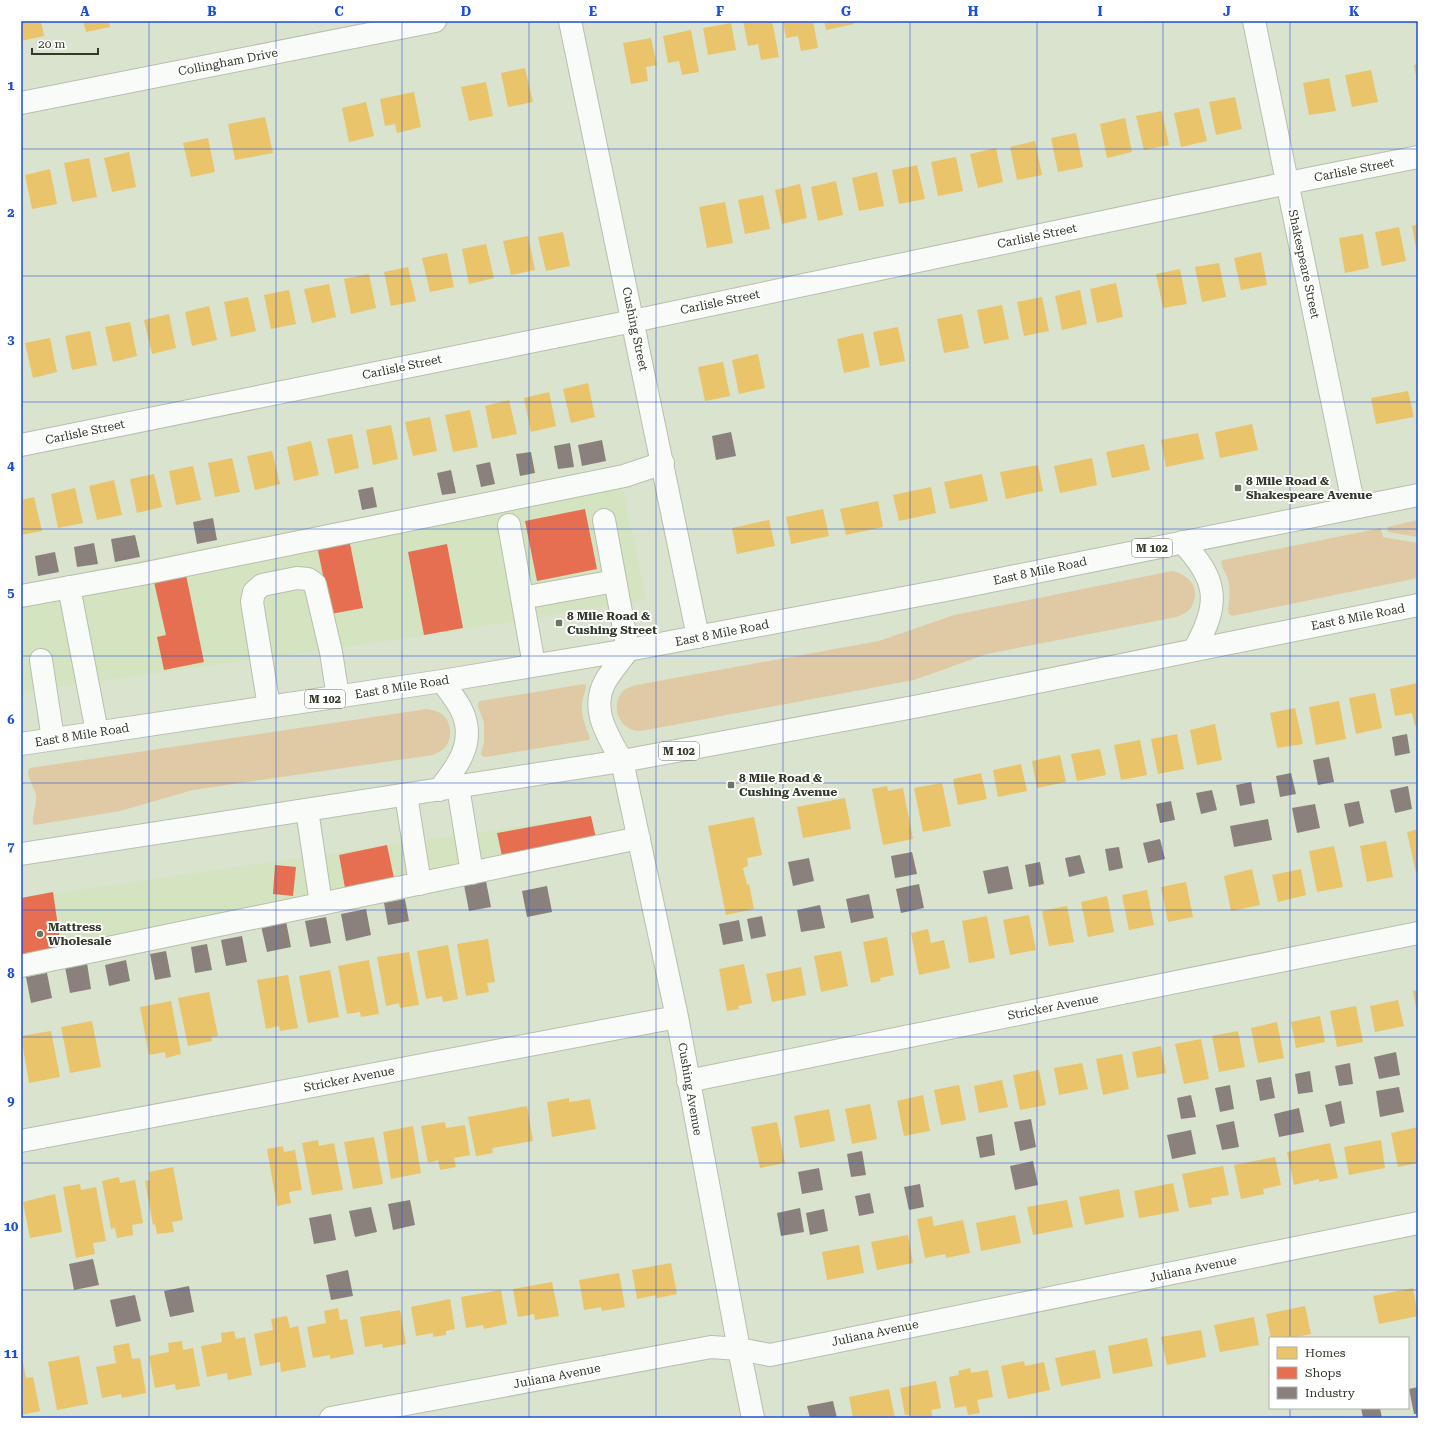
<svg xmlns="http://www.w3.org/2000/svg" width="1439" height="1439" font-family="'Roboto Serif',serif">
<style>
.built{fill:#d4e3c0}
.green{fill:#e0caa6}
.homes{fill:#e9c46a}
.shops{fill:#e76f51}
.industry{fill:#8a817c}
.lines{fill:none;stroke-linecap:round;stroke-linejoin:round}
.minor-casing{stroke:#b8bfae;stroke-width:24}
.highway-casing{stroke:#b8bfae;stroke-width:24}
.minor{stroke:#f9fbf8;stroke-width:22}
.highway{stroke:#f9fbf8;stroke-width:22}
.grid{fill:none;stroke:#1d4ed8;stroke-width:1;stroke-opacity:0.55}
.poi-dot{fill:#6d7563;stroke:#fff;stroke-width:1.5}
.labels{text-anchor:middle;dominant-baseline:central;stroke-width:4;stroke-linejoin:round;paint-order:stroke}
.shield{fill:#fff;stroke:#70756a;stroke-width:1}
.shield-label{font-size:11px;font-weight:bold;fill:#333a2a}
.street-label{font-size:12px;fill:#333a2a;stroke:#fff}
.poi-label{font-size:12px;font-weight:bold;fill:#333a2a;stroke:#fff;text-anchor:start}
.neatline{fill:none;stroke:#1d4ed8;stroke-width:1.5}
.grid-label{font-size:13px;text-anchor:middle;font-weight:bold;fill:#1d4ed8}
</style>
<rect width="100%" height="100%" fill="#dae3ce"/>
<!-- built -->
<path class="built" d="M621,479L646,600L422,636L21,692V602L86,588L82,572L399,509L402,527Z
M591,816L600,855L21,975V898Z"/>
<!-- green -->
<path class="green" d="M1418,520V537L1388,532L1387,527Z
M1381,528L1383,537L1418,543V578L1232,616L1229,614L1228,611C1229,601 1231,590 1228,580C1226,573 1222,568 1221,562L1223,560Z
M1172,571C1185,574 1196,582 1195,596C1194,600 1193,605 1191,608C1188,612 1182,614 1177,617L987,654L914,680L652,729C645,730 639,732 633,730C615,725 611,698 626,689C629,687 633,686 636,685L879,641L954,615Z
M584,684L586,685C586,691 583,697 582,704C581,717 586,727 590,738L589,740L485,757L482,756L481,753L484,743V723L478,706V703L480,701Z
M427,709C432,710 437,711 442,714C451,721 453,737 446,746C443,751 438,752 433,755L193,790L120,811L35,825L33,824C32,814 37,805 36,795C34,787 28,779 28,771L30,768Z"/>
<!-- homes -->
<path class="homes" d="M21,21H41L44,36L21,41Z
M83,21H109L110,27L86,32Z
M743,21H772L779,57L761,60L758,44L748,46Z
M783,21H813L818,48L801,51L798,36L786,38Z
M824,21H853L854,24L826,30Z
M731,23L736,50L708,55L703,28Z
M691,30L699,72L682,75L679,61L668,63L663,36Z
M651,38L657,65L646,67L648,81L631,84L623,43Z
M1418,64V82H1417L1414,65Z
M525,68L533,102L508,107L501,73Z
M1371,70L1378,102L1352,107L1345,75Z
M1329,78L1336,111L1309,115L1303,83Z
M486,82L493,116L469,121L461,87Z
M414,92L421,127L397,133L395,124L385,126L380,99Z
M1235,97L1242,129L1216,135L1209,102Z
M366,102L374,136L349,142L342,108Z
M1199,108L1207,141L1181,147L1174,113Z
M1162,111L1169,145L1144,150L1136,116Z
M265,117L273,153L235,160L228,124Z
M1125,118L1132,152L1107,158L1100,124Z
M1076,133L1083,167L1058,172L1051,138Z
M208,138L215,172L191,177L183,143Z
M1035,141L1042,175L1017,180L1010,147Z
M996,148L1003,182L978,188L970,154Z
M129,152L136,187L112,192L104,158Z
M956,157L963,191L938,196L931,162Z
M89,158L97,197L72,202L64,163Z
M917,165L925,199L899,204L892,170Z
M50,169L57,204L32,209L25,175Z
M877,172L884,206L859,211L852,178Z
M836,181L843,215L818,221L811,187Z
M800,184L807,218L782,224L775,190Z
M763,195L770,229L745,234L738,200Z
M725,202L733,243L707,248L699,207Z
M1418,224V254H1417L1412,226Z
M1399,227L1406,261L1382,266L1375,232Z
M563,232L570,266L546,271L538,237Z
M1363,234L1369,268L1345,273L1339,238Z
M528,236L535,270L511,275L503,241Z
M486,244L494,278L469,284L462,249Z
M1261,252L1267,285L1241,290L1234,258Z
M447,253L454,287L430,292L422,258Z
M1219,263L1226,297L1202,302L1195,267Z
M408,267L416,301L391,306L384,272Z
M1180,269L1187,304L1163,308L1156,274Z
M369,274L376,308L351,314L344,279Z
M1116,283L1123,317L1097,323L1090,289Z
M329,284L336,317L312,323L304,289Z
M289,290L296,324L271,329L264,295Z
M1080,290L1087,324L1062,330L1055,296Z
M248,297L256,331L231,337L224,302Z
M1042,297L1049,331L1024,336L1017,302Z
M1002,305L1009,339L984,344L977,310Z
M209,306L217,340L192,346L185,312Z
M169,314L176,348L152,354L144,320Z
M962,314L969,348L944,353L937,319Z
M130,322L137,356L113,362L105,327Z
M898,327L905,361L880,366L873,332Z
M90,331L97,365L72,370L65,336Z
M863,333L870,367L844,373L837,339Z
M50,338L57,372L33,378L25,343Z
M758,354L765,388L739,394L732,360Z
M723,362L730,396L705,401L698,367Z
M588,383L595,417L571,423L563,389Z
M1408,391L1414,417L1376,424L1371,398Z
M549,392L556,426L531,432L524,398Z
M509,400L517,434L492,439L485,406Z
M470,410L478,447L453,452L445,415Z
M430,417L437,451L413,456L405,422Z
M1252,424L1258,450L1220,458L1215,432Z
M391,425L398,459L373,465L366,430Z
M1198,433L1204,459L1166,467L1161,440Z
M352,434L359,468L335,474L327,439Z
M311,441L319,475L294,481L287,447Z
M1144,444L1150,470L1112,478L1106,452Z
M272,451L280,484L255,490L247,456Z
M232,458L240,492L215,497L208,463Z
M1092,458L1097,485L1060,493L1054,466Z
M1038,465L1043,491L1006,499L1000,472Z
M193,466L201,500L176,505L169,471Z
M154,474L162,507L137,513L130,479Z
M982,474L988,501L950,509L944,482Z
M114,480L122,515L97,520L89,486Z
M931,487L936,513L899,521L893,495Z
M75,488L83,523L58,528L51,494Z
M34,497L42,531L21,535V500Z
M878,501L883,527L846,535L840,509Z
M823,509L829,536L791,544L786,517Z
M769,520L775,546L737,554L732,528Z
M1418,683V725L1415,726L1412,713L1395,716L1390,689Z
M1375,693L1382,728L1356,734L1349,698Z
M1339,701L1346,739L1316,745L1309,707Z
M1295,708L1303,744L1277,748L1270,713Z
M1215,724L1222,760L1197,765L1190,730Z
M1177,734L1184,769L1158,774L1151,739Z
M1140,740L1147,775L1121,780L1114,745Z
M1100,749L1106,775L1077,781L1071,754Z
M1060,755L1066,782L1037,788L1032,761Z
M1021,764L1027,791L998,797L993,770Z
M981,773L987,799L958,805L953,779Z
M942,783L951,826L923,832L914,788Z
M887,786L888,791L903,788L913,839L883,845L872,789Z
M845,798L851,829L803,838L797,807Z
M754,817L762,855L747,858L748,866L743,868L747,885L749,884L754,909L726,915L708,826Z
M1418,829V872L1416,873L1407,832Z
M1386,841L1393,877L1367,882L1360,846Z
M1334,846L1343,887L1317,892L1309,851Z
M1252,869L1260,905L1231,911L1224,876Z
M1301,869L1306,895L1278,902L1272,875Z
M1186,882L1193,917L1168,922L1161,887Z
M1147,890L1154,925L1129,930L1122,895Z
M1107,896L1114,932L1088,937L1081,902Z
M1067,906L1074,942L1049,946L1042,911Z
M1029,915L1036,950L1010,955L1003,920Z
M987,916L995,958L969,963L962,921Z
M928,929L931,943L944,940L950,968L919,975L911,933Z
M887,937L894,975L880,978L881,981L871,983L863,942Z
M488,939L495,982L487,983L489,992L466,996L457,944Z
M448,945L458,999L443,1002L442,996L426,999L417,951Z
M841,951L848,986L821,992L814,956Z
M409,952L419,1005L400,1008L399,1003L386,1006L377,957Z
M369,960L379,1014L361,1017L360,1012L347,1014L338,966Z
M744,964L752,1003L738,1006L739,1009L727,1011L719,969Z
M801,967L806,995L772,1002L766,974Z
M330,970L339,1017L308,1023L299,976Z
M288,975L298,1028L280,1031L279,1026L266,1029L257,980Z
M1418,990V1013H1417L1413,991Z
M209,992L218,1036L211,1037L212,1041L188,1046L178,998Z
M1398,1000L1404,1026L1375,1032L1370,1006Z
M171,1001L181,1054L166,1058L165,1052L149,1055L140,1007Z
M1356,1006L1363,1042L1337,1047L1330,1011Z
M1320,1016L1325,1042L1296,1048L1291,1022Z
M92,1021L101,1067L70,1073L61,1027Z
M1277,1022L1284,1058L1258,1063L1251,1028Z
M51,1031L60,1077L29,1083L21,1036Z
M1238,1031L1245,1067L1219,1072L1212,1036Z
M1201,1039L1209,1079L1184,1084L1175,1044Z
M1161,1046L1166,1073L1137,1078L1132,1052Z
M1122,1054L1129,1089L1103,1095L1096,1059Z
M1082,1063L1088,1089L1059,1095L1054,1068Z
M1039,1070L1046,1105L1020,1110L1013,1075Z
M1002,1080L1008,1107L979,1113L974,1086Z
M959,1085L966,1120L941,1125L934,1090Z
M923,1095L930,1131L904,1136L897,1101Z
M569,1098V1102L590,1099L596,1129L552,1137L547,1102Z
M870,1104L877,1139L852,1144L845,1109Z
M527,1106L533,1141L492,1148L493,1153L476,1156L468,1117Z
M829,1109L835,1141L800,1148L794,1116Z
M445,1122L446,1128L465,1125L470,1155L454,1158L456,1167L440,1170L438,1160L428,1163L421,1126Z
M777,1122L785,1163L760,1168L751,1127Z
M413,1126L421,1173L391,1179L383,1132Z
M1418,1127V1163L1398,1167L1391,1133Z
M374,1137L383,1184L353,1189L344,1142Z
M318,1140L319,1146L334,1143L343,1190L312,1195L302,1143Z
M1381,1140L1385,1168L1349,1175L1344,1147Z
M1330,1143L1338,1178L1319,1182V1179L1294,1185L1287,1152Z
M283,1146L284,1152L295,1150L302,1190L289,1192L291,1203L277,1206L267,1149Z
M1275,1157L1281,1185L1263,1189L1264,1194L1241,1199L1234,1165Z
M1223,1166L1229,1195L1211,1198L1212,1204L1189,1208L1182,1174Z
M173,1167L183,1220L172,1222L174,1232L157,1234L155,1224L153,1225L145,1181L150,1180L149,1172Z
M119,1177L120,1183L135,1180L143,1223L132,1225L133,1235L117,1238L115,1228L111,1229L102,1181Z
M1173,1183L1179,1211L1139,1218L1134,1191Z
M80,1184L81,1190L96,1187L106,1241L93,1243L95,1254L76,1258L63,1187Z
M1119,1189L1124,1217L1085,1225L1079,1197Z
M55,1194L62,1232L30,1238L23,1202Z
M1067,1200L1073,1227L1033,1235L1027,1207Z
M1015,1215L1021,1243L981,1251L976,1223Z
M932,1216L934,1226L963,1220L970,1253L946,1258L945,1254L925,1258L917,1219Z
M908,1235L913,1263L877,1270L871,1242Z
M859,1245L864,1273L827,1280L822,1252Z
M671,1263L677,1294L657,1298L656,1295L637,1299L632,1270Z
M619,1273L625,1307L602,1311L601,1307L584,1310L579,1280Z
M552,1282L559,1316L535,1320L534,1314L518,1317L513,1289Z
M1413,1288L1418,1316L1379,1324L1373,1296Z
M501,1290L507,1324L484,1329L483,1325L466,1328L461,1297Z
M450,1299L455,1329L446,1331V1335L433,1337V1333L416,1336L411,1307Z
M1305,1306L1311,1334L1291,1338H1271L1266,1314Z
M338,1308L340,1320L347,1319L354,1354L330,1359V1355L313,1358L307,1327L326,1323L324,1311Z
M400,1310L406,1344L383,1348L382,1344L365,1347L360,1317Z
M287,1316L290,1328L298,1326L306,1367L281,1372L280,1362L260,1366L254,1334L273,1330L271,1319Z
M1254,1317L1259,1345L1220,1352L1214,1325Z
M1201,1330L1206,1357L1167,1365L1161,1337Z
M234,1331L236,1339L245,1337L252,1375L228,1380L227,1373L207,1377L201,1346L222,1342L221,1333Z
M1147,1338L1153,1366L1113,1374L1108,1346Z
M182,1341L183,1350L193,1348L200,1386L176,1390L175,1384L155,1388L149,1356L169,1352L168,1343Z
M129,1343L132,1359L140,1358L146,1393L122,1398L121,1394L102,1398L96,1367L116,1363L113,1346Z
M1095,1350L1101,1378L1061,1386L1055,1358Z
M79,1356L88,1404L57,1410L48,1362Z
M1024,1361L1025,1366L1044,1362L1050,1390L1008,1399L1001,1366Z
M21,1362H23L26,1378L33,1377L40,1411L21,1415Z
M970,1368L971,1373L988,1370L993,1397L977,1400L980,1413L968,1415L966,1406L955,1408L949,1377L959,1375L958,1371Z
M936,1381L941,1408L931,1410L933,1418H910L909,1415H905L900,1388Z
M889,1389L895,1418H853L849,1397Z"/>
<!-- shops -->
<path class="shops" d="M585,509L597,569L537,581L525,521Z
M348,534L363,608L331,614L316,541Z
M447,544L463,628L424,635L408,552Z
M186,575L204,662L164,670L157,637L166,635L154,582Z
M591,816L596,838L502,856L497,833Z
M387,845L394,878L345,888L339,855Z
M275,865L296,867L293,896L273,894Z
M53,892L61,947L21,955V898Z"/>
<!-- industry -->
<path class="industry" d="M731,432L736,456L716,460L712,436Z
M602,440L606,461L582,466L578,445Z
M570,443L574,467L558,469L554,446Z
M531,452L535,473L520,476L516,454Z
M490,462L495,484L481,487L476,465Z
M451,470L456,493L442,495L437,473Z
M373,487L377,507L362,510L358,490Z
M213,518L217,540L197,544L193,522Z
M135,535L140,557L115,562L111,539Z
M94,543L98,564L77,567L74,547Z
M55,552L59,572L38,576L35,556Z
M1407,734L1410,753L1395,756L1392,737Z
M1329,757L1334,782L1318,785L1313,760Z
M1291,773L1296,794L1280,797L1276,776Z
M1251,782L1255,803L1240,806L1236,785Z
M1408,786L1412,809L1395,813L1390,790Z
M1212,790L1217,810L1201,814L1196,793Z
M1171,801L1175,820L1160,823L1156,804Z
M1359,801L1364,823L1349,827L1344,804Z
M1315,804L1320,828L1297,833L1292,808Z
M1268,819L1272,840L1234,847L1230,826Z
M1160,839L1165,859L1148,863L1143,843Z
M1119,847L1123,868L1109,871L1105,849Z
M912,852L917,874L895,878L891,856Z
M1080,855L1085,873L1069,877L1065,858Z
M809,858L814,881L793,886L788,862Z
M1040,862L1044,884L1029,887L1025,865Z
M1008,866L1013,889L988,894L983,871Z
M486,881L491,907L469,911L464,885Z
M919,884L924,908L901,913L896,889Z
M547,886L552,912L527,917L522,891Z
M869,894L874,918L851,923L846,899Z
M405,899L409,921L388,925L384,903Z
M820,905L825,928L801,932L797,910Z
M366,909L371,935L346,941L341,914Z
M762,916L766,936L751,939L747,919Z
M326,917L331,943L310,947L305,921Z
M739,920L743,941L723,945L719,924Z
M286,921L291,947L267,952L261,926Z
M242,936L247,962L226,966L221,940Z
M207,944L212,970L195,973L191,947Z
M166,951L171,977L155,980L150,954Z
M126,960L130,981L109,986L105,965Z
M87,963L91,989L70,993L65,967Z
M47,973L52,998L31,1003L26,977Z
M1396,1052L1400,1075L1379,1079L1374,1057Z
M1350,1063L1353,1084L1339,1086L1335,1066Z
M1310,1071L1313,1092L1298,1094L1295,1074Z
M1271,1077L1275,1098L1260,1101L1256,1080Z
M1230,1085L1234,1109L1220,1112L1215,1088Z
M1399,1087L1404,1112L1380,1117L1376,1091Z
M1191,1095L1196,1117L1181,1119L1177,1098Z
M1341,1101L1345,1123L1330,1127L1325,1105Z
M1299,1108L1304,1132L1279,1137L1274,1114Z
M1031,1119L1036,1147L1020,1151L1014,1122Z
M1234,1121L1239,1147L1222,1150L1216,1125Z
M1191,1130L1196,1154L1172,1159L1167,1135Z
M992,1134L995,1155L980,1158L976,1137Z
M862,1151L866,1175L851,1177L847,1154Z
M1033,1161L1038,1185L1015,1190L1010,1166Z
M819,1168L823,1190L802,1194L798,1172Z
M920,1184L924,1207L909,1210L904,1187Z
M870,1193L874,1213L859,1216L855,1196Z
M410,1200L415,1225L393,1230L388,1204Z
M371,1207L377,1232L355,1237L349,1211Z
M800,1208L804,1232L781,1236L777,1213Z
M824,1209L828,1231L810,1235L806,1213Z
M331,1214L336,1240L314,1244L309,1218Z
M93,1259L99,1285L74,1290L69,1264Z
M348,1270L353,1296L331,1300L326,1275Z
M189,1286L194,1312L170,1317L164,1291Z
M135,1295L141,1321L116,1327L110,1300Z
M1418,1387V1414H1414L1409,1389Z
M833,1401L837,1418H810L807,1406Z
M1361,1408H1380L1382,1418H1363Z"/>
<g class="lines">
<!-- minor casing -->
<g class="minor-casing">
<path id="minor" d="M570,21L698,637
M1254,21L1354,507
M21,103L435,21
M21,445L633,321L1288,183L1418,157
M604,520L628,650
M509,525L534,665
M69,587L97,732
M21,596L142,574L624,476L663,463
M522,598L615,581
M41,660L53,739
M269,707L252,602L254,592L262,585L297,578L308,579L315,584L331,652L338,697
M622,761L677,1017L739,1349L753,1418
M458,787L472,873
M406,795L420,884
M307,810L321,904
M21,966L639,838
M688,1081L1418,933
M21,1141L677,1017
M331,1418L711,1347L739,1349L770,1355L1418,1223"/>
</g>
<!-- highway casing -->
<g class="highway-casing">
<path id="highway" d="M1182,542C1219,581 1220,604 1194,650
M21,744L442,681L628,650L951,589L1418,495
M622,761C608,736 589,709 606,680C612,670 621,660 628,650
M439,790C458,766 477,741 461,709C456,699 448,690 442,681
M21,854L622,761L919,706L1418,605"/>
</g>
<!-- minor -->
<use href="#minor" class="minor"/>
<!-- highway -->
<use href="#highway" class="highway"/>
</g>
<!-- grid -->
<path class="grid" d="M149,21V1418M276,21V1418M402,21V1418M529,21V1418M656,21V1418M783,21V1418M910,21V1418M1037,21V1418M1163,21V1418M1290,21V1338M21,149H1418M21,276H1418M21,402H1418M21,529H1418M21,656H1418M21,783H1418M21,910H1418M21,1037H1418M21,1163H1418M21,1290H1418M1290,1408V1418"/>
<!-- markers -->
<g class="poi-dot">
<rect x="1234" y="484" width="8" height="8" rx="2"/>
<rect x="555" y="619" width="8" height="8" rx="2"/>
<rect x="727" y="781" width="8" height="8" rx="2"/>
<circle cx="40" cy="934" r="4"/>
</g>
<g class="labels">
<!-- shield labels -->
<g class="shield">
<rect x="1132" y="539" width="40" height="18" rx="3"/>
<rect x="305" y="690" width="40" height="18" rx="3"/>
<rect x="659" y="742" width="40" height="18" rx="3"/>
</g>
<g class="shield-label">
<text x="1152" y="548">M 102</text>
<text x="325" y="699">M 102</text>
<text x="679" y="751">M 102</text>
</g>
<!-- street labels -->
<g class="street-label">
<text transform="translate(228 62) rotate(-11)">Collingham Drive</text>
<text transform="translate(1354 170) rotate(-11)">Carlisle Street</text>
<text transform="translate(1037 236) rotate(-12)">Carlisle Street</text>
<text transform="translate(1304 264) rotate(78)">Shakespeare Street</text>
<text transform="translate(720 302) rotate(-12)">Carlisle Street</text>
<text transform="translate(635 329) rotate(78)">Cushing Street</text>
<text transform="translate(402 367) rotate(-12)">Carlisle Street</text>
<text transform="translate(85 432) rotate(-12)">Carlisle Street</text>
<text transform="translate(1040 571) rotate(-12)">East 8 Mile Road</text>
<text transform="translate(1358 617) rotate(-11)">East 8 Mile Road</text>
<text transform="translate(722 633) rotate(-11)">East 8 Mile Road</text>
<text transform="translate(402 687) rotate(-9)">East 8 Mile Road</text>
<text transform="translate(82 735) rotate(-9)">East 8 Mile Road</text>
<text transform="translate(1053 1007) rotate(-11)">Stricker Avenue</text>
<text transform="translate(349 1079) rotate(-11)">Stricker Avenue</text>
<text transform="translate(690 1089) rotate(80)">Cushing Avenue</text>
<text transform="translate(1193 1269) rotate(-12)">Juliana Avenue</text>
<text transform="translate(875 1333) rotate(-12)">Juliana Avenue</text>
<text transform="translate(557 1376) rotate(-11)">Juliana Avenue</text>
</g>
<!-- poi labels -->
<g class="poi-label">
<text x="1246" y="481">8 Mile Road &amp;<tspan x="1246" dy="14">Shakespeare Avenue</tspan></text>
<text x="567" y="616">8 Mile Road &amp;<tspan x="567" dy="14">Cushing Street</tspan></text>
<text x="739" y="778">8 Mile Road &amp;<tspan x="739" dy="14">Cushing Avenue</tspan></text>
<text x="48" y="927">Mattress<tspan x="48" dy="14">Wholesale</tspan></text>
</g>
</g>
<!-- border -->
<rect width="1439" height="1439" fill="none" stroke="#ffffff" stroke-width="44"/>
<!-- legend -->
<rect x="1269" y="1337" width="140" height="72" fill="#ffffff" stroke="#adb0aa"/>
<rect x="1277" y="1347" width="20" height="12" fill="#e9c46a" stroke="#adb0aa"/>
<text x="1305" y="1357" font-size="12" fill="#333a2a">Homes</text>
<rect x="1277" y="1367" width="20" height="12" fill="#e76f51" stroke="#adb0aa"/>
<text x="1305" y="1377" font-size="12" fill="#333a2a">Shops</text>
<rect x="1277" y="1387" width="20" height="12" fill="#8a817c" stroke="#adb0aa"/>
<text x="1305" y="1397" font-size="12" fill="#333a2a">Industry</text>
<!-- scale -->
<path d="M32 48v6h66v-6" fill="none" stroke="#333a2a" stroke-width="2"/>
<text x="38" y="48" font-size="12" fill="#333a2a" stroke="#ffffff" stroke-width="3" paint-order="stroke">20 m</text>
<rect x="22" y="22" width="1395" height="1395" class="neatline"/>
<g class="grid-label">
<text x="85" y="16">A</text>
<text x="212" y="16">B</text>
<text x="339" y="16">C</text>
<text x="466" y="16">D</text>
<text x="593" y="16">E</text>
<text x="720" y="16">F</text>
<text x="846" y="16">G</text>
<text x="973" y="16">H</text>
<text x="1100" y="16">I</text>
<text x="1227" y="16">J</text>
<text x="1354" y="16">K</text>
<text x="11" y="90">1</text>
<text x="11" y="217">2</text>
<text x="11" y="344">3</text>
<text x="11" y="470">4</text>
<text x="11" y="597">5</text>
<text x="11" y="724">6</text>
<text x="11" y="851">7</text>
<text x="11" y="978">8</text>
<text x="11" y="1105">9</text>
<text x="11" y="1231">10</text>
<text x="11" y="1358">11</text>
</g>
</svg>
